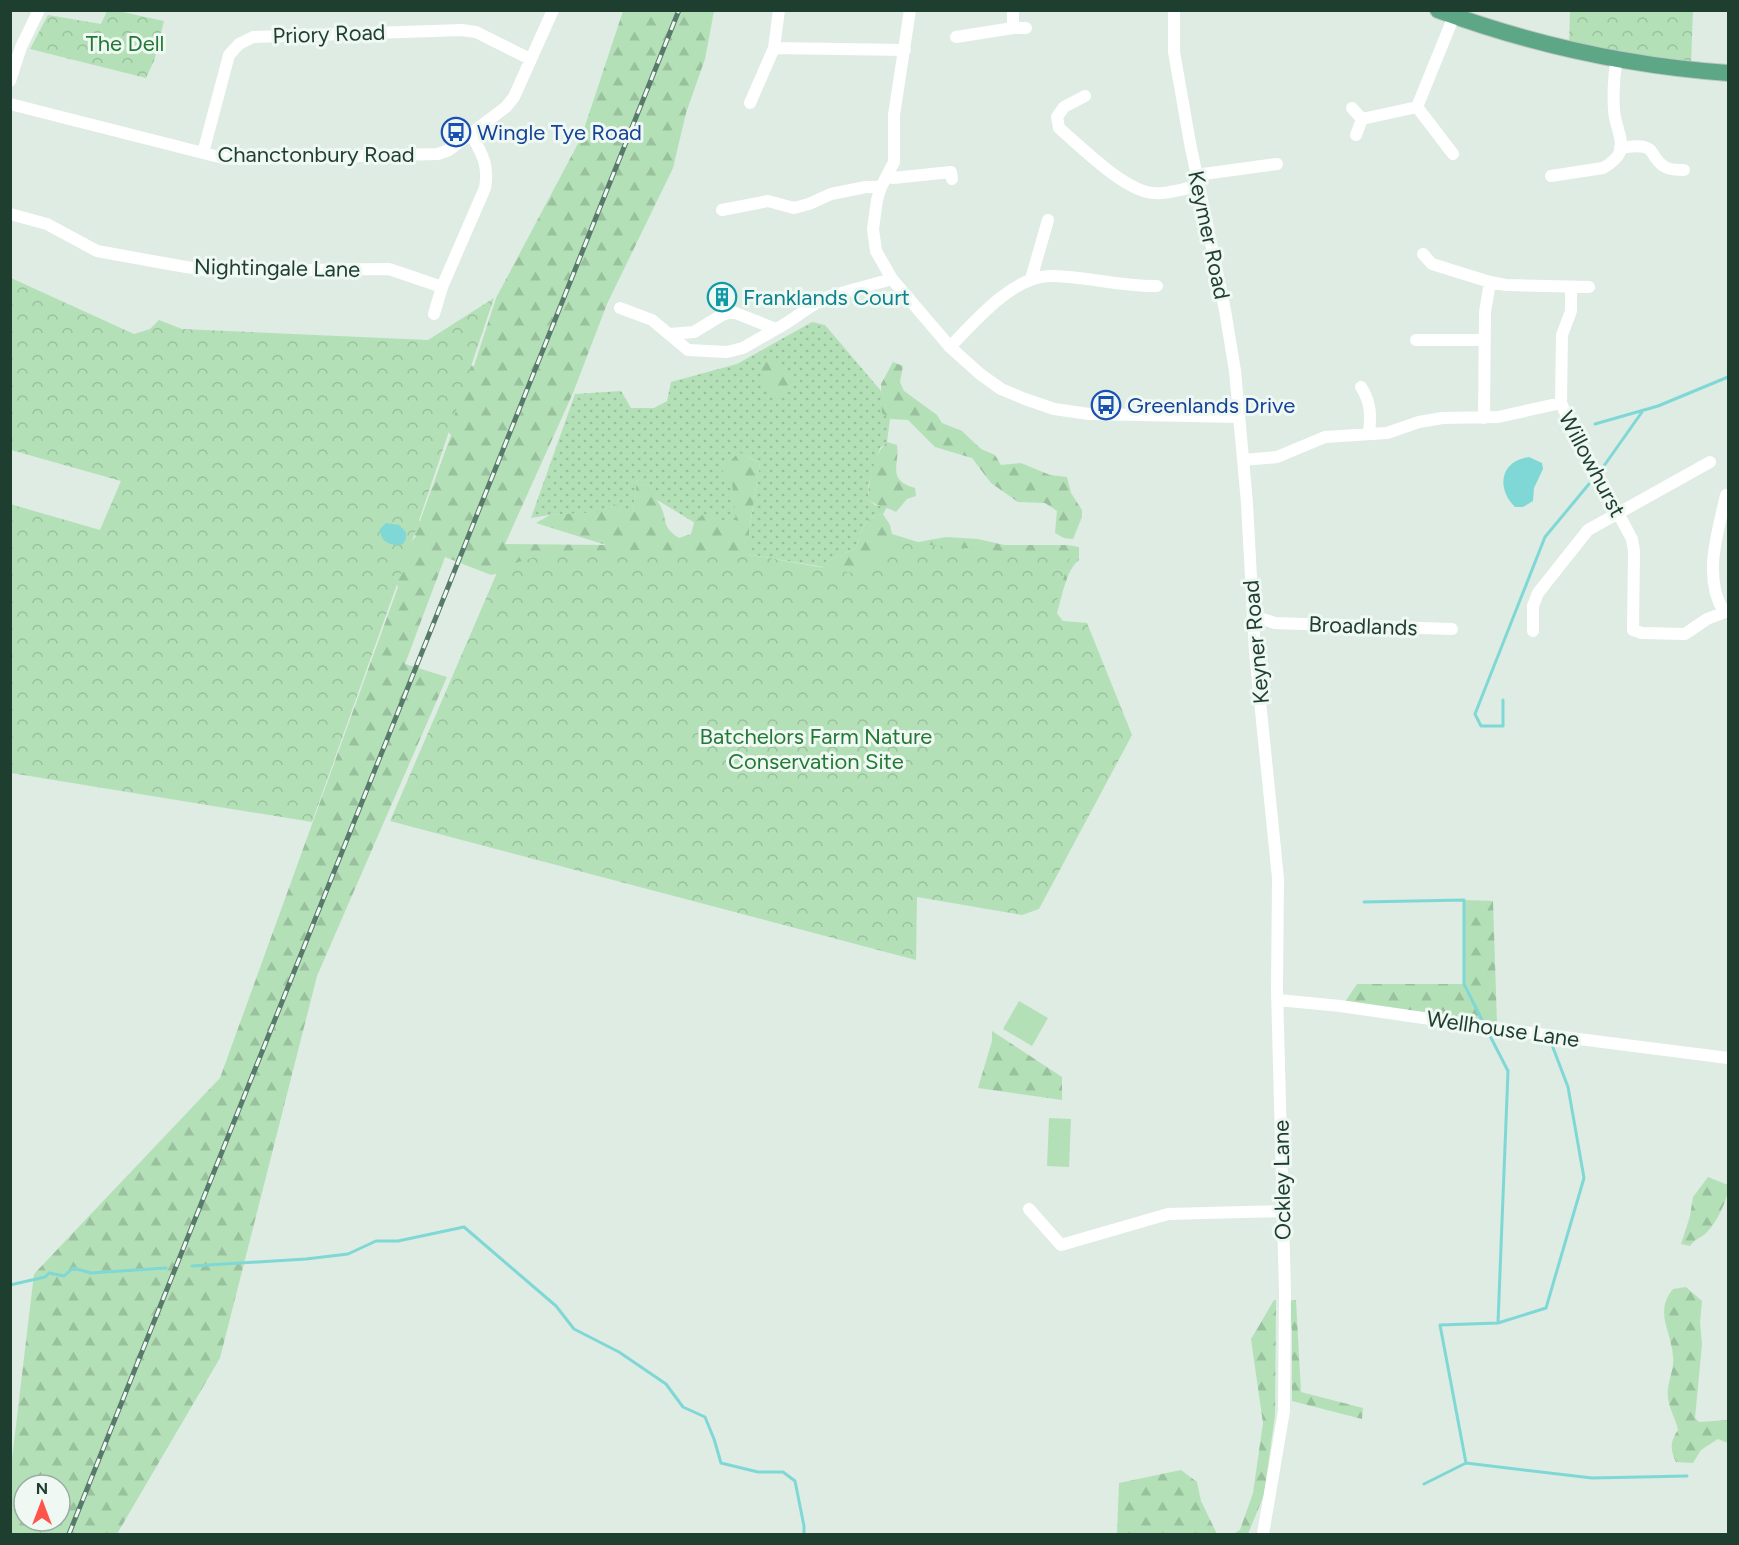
<svg xmlns="http://www.w3.org/2000/svg" width="1739" height="1545" font-family="Figtree,sans-serif">
<style>
.grass{fill:url(#grass-dots);fill-rule:evenodd}
.forest{fill:url(#forest-firs);fill-rule:evenodd}
.park{fill:url(#park-crowns)}
.garden{fill:#b4e0b8}
.water{fill:#7fd8d5}
.lines{fill:none;stroke-linecap:round;stroke-linejoin:round}
.stream{stroke:#7fd8d5;stroke-width:3}
.major-casing{stroke:#c0c9c5;stroke-width:18}
.minor{stroke:#fff;stroke-width:12}
.major{stroke:#5da786;stroke-width:16}
.rail-casing{stroke:#587a6a;stroke-width:5}
.rail{stroke:#eff8f2;stroke-width:3;stroke-dasharray:9;stroke-linecap:butt}
.labels{text-anchor:middle;dominant-baseline:central;stroke-width:6;stroke-linejoin:round;paint-order:stroke}
.street-label{font-size:22px;fill:#1e3e2f;stroke:#eff8f2}
.park-label{font-size:22px;fill:#237934;stroke:#eff8f2}
.transit-label{font-size:22px;fill:#164399;stroke:#eff8f2;text-anchor:start}
.culture-label{font-size:22px;fill:#0d838f;stroke:#eff8f2;text-anchor:start}
</style>
<defs>
<pattern id="grass-dots" width="8" height="8" patternUnits="userSpaceOnUse" patternTransform="scale(1.5)"><rect width="8" height="8" fill="#b4e0b8"/><path d="M2 2h.1M6 6h.1" fill="none" stroke="#9ac19e" stroke-width="1.8" stroke-linecap="round"/></pattern>
<pattern id="forest-firs" width="22" height="20" patternUnits="userSpaceOnUse" patternTransform="scale(1.5)"><rect width="22" height="20" fill="#b4e0b8"/><path d="M5 1l3.5 6h-7zM16 11l3.5 6h-7z" fill="#9ac19e"/></pattern>
<pattern id="park-crowns" width="20" height="18" patternUnits="userSpaceOnUse" patternTransform="scale(1.5)"><rect width="20" height="18" fill="#b4e0b8"/><path d="M2 6a3 3 0 1 1 6 0M12 15a3 3 0 1 1 6 0" fill="none" stroke="#9ac19e"/></pattern>
</defs>
<rect width="100%" height="100%" fill="#deece3"/>
<!-- grass -->
<path class="grass" d="M812,322L825,325L881,391L890,419L887,442L880,448L868,486V500L875,505L887,507L883,514C862,518 863,530 856,548L826,562L824,567L746,554L654,498L637,480L633,511L550,515L531,518L575,394L621,391L631,408H654L667,401L671,382L737,364ZM749,457L760,463L747,544Z"/>
<!-- forest -->
<path class="forest" d="M623,11H714L705,59L686,113L673,168L607,304L573,393L505,544L606,545L536,523L550,515L600,512L610,503L633,511L637,480C643,486 656,497 660,505C668,519 660,526 679,538L691,534L694,523L703,514L714,517L723,525L736,521L732,483L722,470L739,452L760,463L749,531L748,561L504,572L491,575L445,557L405,664L447,677L317,976L220,1358L117,1534H11V1467L34,1274L220,1078L398,587L391,568L416,536L399,524L394,511L420,521L451,435L430,410L437,361L474,366L496,298L581,138ZM24,1485H60V1521H24Z
M764,359H773L791,376L790,383L777,396H771C761,383 759,374 764,359Z
M893,362L903,366L900,382L904,391L937,415L942,423L962,431L981,449L995,455L1001,465L1021,463L1050,475L1067,477L1071,493L1082,510V517L1073,539L1064,538L1055,533L1057,511L1045,503L1018,502L991,483L972,458L935,447L908,420L890,419L882,413L881,384Z
M887,442L897,445C900,465 886,480 915,488L916,496L907,499L896,512C887,507 877,506 868,500C868,483 874,453 887,442Z
M883,514L890,525L892,534L918,542L946,537L978,539L1004,545H1067L1079,547V560C1066,570 1062,597 1057,613L1074,637L817,577L826,562L856,548C863,530 862,518 883,514Z
M1464,900L1493,901L1497,1023L1345,1002L1357,984H1464Z
M992,1031L1062,1077V1100L978,1088L992,1041Z
M1708,1177L1728,1185C1729,1198 1716,1225 1705,1234C1700,1238 1694,1240 1690,1246L1681,1244L1690,1216L1693,1197Z
M1686,1287L1702,1301L1700,1322L1702,1344L1695,1418L1699,1422L1728,1420V1443L1718,1439L1701,1450L1693,1463L1676,1462C1670,1449 1670,1442 1678,1430C1676,1419 1669,1409 1668,1398C1666,1383 1675,1370 1673,1356C1671,1330 1654,1312 1673,1289Z
M1274,1300H1276L1275,1415L1264,1495L1248,1534H1233L1240,1530L1253,1493L1263,1423L1251,1339Z
M1296,1300L1301,1392L1363,1408L1362,1419L1292,1401V1331L1289,1301Z
M1181,1470L1197,1482L1201,1501L1217,1534H1117L1119,1483Z"/>
<!-- park -->
<path class="park" d="M107,11H118L164,21L154,61L146,78L30,49L48,15L101,24Z
M1570,11H1693L1691,64L1569,43Z
M11,278L134,334L150,329L159,320L182,329L428,340L494,298L405,562L312,822L11,773L10,504L100,530L121,481L11,450Z
M895,542L1070,557L1051,620L1087,623L1132,735L1039,909L1022,915L917,897L916,960L390,821L499,568L555,551L652,550L746,554L859,574Z"/>
<!-- garden -->
<path class="garden" d="M1019,1001L1048,1018L1032,1046L1003,1029Z
M1049,1118L1071,1119L1069,1167L1047,1166Z"/>
<!-- water -->
<path class="water" d="M1529,457L1542,463L1543,469L1534,488L1533,501L1523,507H1515C1496,488 1500,461 1529,457Z
M386,523L399,525L406,532V539L403,544C391,547 380,542 380,529Z"/>
<g class="lines">
<!-- stream -->
<path class="stream" d="M1595,424L1658,406L1728,377
M1601,470L1642,412
M1503,700V726H1481L1475,714L1545,537L1589,484
M1364,902L1464,900V984L1483,1022
M1487,1030L1508,1071L1498,1323
M192,1266L306,1259L348,1254L376,1241H398L464,1227L556,1306L574,1329L619,1352L666,1384L683,1407L705,1417L714,1439L721,1463L758,1472H783L795,1481L804,1526V1534
M10,1285L45,1277L49,1273L64,1276L73,1268L91,1273L166,1268
M1466,1463L1440,1325L1498,1323L1546,1308L1584,1178L1568,1087L1552,1045
M1424,1484L1466,1463L1592,1478L1687,1476"/>
<!-- major casing -->
<g class="major-casing">
<path id="major" d="M1438,10C1530,44 1631,66 1728,73"/>
</g>
<!-- minor -->
<path class="minor" d="M910,10L894,115V162L881,187L877,200L873,229L876,251L892,279L950,347L980,374L1001,389L1025,399L1054,409L1089,414L1239,417
M1174,10V52L1190,143L1225,310L1235,371L1247,503L1255,652L1278,878L1277,990L1285,1292L1284,1411L1263,1534
M1013,28H1026
M956,37L1013,28V10
M774,48L905,50
M10,81L21,47L39,10
M1085,96L1064,107L1057,117L1059,128C1081,147 1119,185 1147,192C1163,196 1182,189 1198,186
M750,103L774,48L779,10
M10,104L219,157L238,159L438,154L449,150L506,107L514,97L553,10
M1417,107L1453,154
M1352,108L1362,119L1417,107L1454,16
M1356,135L1362,119
M1620,148C1629,147 1641,144 1649,149C1652,151 1653,154 1655,157C1663,169 1670,170 1684,170
M203,153L229,55L239,44L253,37L462,30L476,32L530,59
M1196,175L1277,164
M888,176L893,178L951,172L952,179
M1551,176L1603,168C1610,164 1617,159 1620,152C1624,138 1614,123 1614,110C1613,93 1614,74 1617,57
M722,210L768,201L794,208L809,204L831,194L866,187H881
M10,214L47,224L97,251L180,266L212,271L389,269L442,287
M1423,254L1432,264L1490,282L1506,285L1589,287
M1031,279L1048,220
M620,308L652,320L688,350L727,352L743,348L776,329
M434,314L442,287L485,188C489,164 482,154 471,134
M670,334L694,332L722,315L733,312L776,329C794,320 809,305 828,297C849,290 871,285 892,279
M1416,340H1484
M950,347C974,322 1013,276 1050,276C1086,276 1121,287 1157,286
M1361,387C1371,402 1371,416 1369,433
M1561,403L1562,335L1571,311V287
M1484,418L1485,312L1490,282
M1243,460L1277,457L1325,437L1387,433L1419,422L1442,418L1498,417L1561,403L1574,432L1632,539L1634,551L1633,630L1642,633L1685,634L1707,619L1728,611
M1724,612C1702,576 1718,533 1726,495
M1253,616L1275,623L1452,629
M1533,631V606L1538,593L1588,530L1710,462
M1278,1000L1340,1006L1493,1028L1728,1058
M1029,1209L1061,1245L1168,1214L1283,1211"/>
<!-- major -->
<use href="#major" class="major"/>
<!-- rail casing -->
<g class="rail-casing">
<path id="rail" d="M69,1534L679,10"/>
</g>
<!-- rail -->
<use href="#rail" class="rail"/>
</g>
<!-- icons -->
<defs>
<g id="bus-ring" transform="scale(1.5)"><circle r="9.5" fill="#eff8f2" stroke="#1a4fb4" stroke-width="1.5"/><path d="M-5-6H5V4H4V6H2V4H-2V6H-4V4H-5ZM-3.5-4V0h7V-4ZM-3.5 1.2v1.5H-2V1.2ZM2 1.2v1.5H3.5V1.2Z" fill="#1a4fb4"/></g>
<g id="building-ring" transform="scale(1.5)"><circle r="9.5" fill="#eff8f2" stroke="#0f9aa8" stroke-width="1.5"/><path d="M-4-6H4V6H1V3H-1V6H-4ZM-2.5-4.3h1.7v1.8h-1.7ZM.8-4.3h1.7v1.8H.8ZM-2.5-1h1.7V.8h-1.7ZM.8-1h1.7V.8H.8Z" fill="#0f9aa8"/></g>
</defs>
<g fill-rule="evenodd">
<use href="#bus-ring" x="456" y="132"/>
<use href="#building-ring" x="722" y="297"/>
<use href="#bus-ring" x="1106" y="405"/>
</g>
<g class="labels">
<!-- street labels -->
<g class="street-label">
<text transform="translate(329 34) rotate(-2)">Priory Road</text>
<text x="316" y="154">Chanctonbury Road</text>
<text transform="translate(1209 235) rotate(78)">Keymer Road</text>
<text transform="translate(277 268) rotate(1)">Nightingale Lane</text>
<text transform="translate(1592 464) rotate(62)">Willowhurst</text>
<text transform="translate(1363 626) rotate(2)">Broadlands</text>
<text transform="translate(1256 642) rotate(-95)">Keyner Road</text>
<text transform="translate(1503 1029) rotate(8)">Wellhouse Lane</text>
<text transform="translate(1282 1180) rotate(-91)">Ockley Lane</text>
</g>
<!-- park labels -->
<g class="park-label">
<text x="125" y="43">The Dell</text>
<text x="816" y="736">Batchelors Farm Nature<tspan x="816" dy="25">Conservation Site</tspan></text>
</g>
<!-- transit labels -->
<g class="transit-label">
<text x="477" y="132">Wingle Tye Road</text>
<text x="1127" y="405">Greenlands Drive</text>
</g>
<!-- culture labels -->
<g class="culture-label">
<text x="743" y="297">Franklands Court</text>
</g>
</g>
<!-- border -->
<rect width="1739" height="1545" fill="none" stroke="#1e3e2f" stroke-width="24"/>
<!-- north arrow -->
<g transform="translate(42 1503)"><circle r="28" fill="#eff8f2" stroke="#9baea4" stroke-width="1.5"/>
<path d="M0-4.5L10 22L0 15L-10 22Z" fill="#ff5449"/>
<text y="-9" font-size="16" font-weight="bold" text-anchor="middle" fill="#1e3e2f">N</text>
</g>
</svg>
